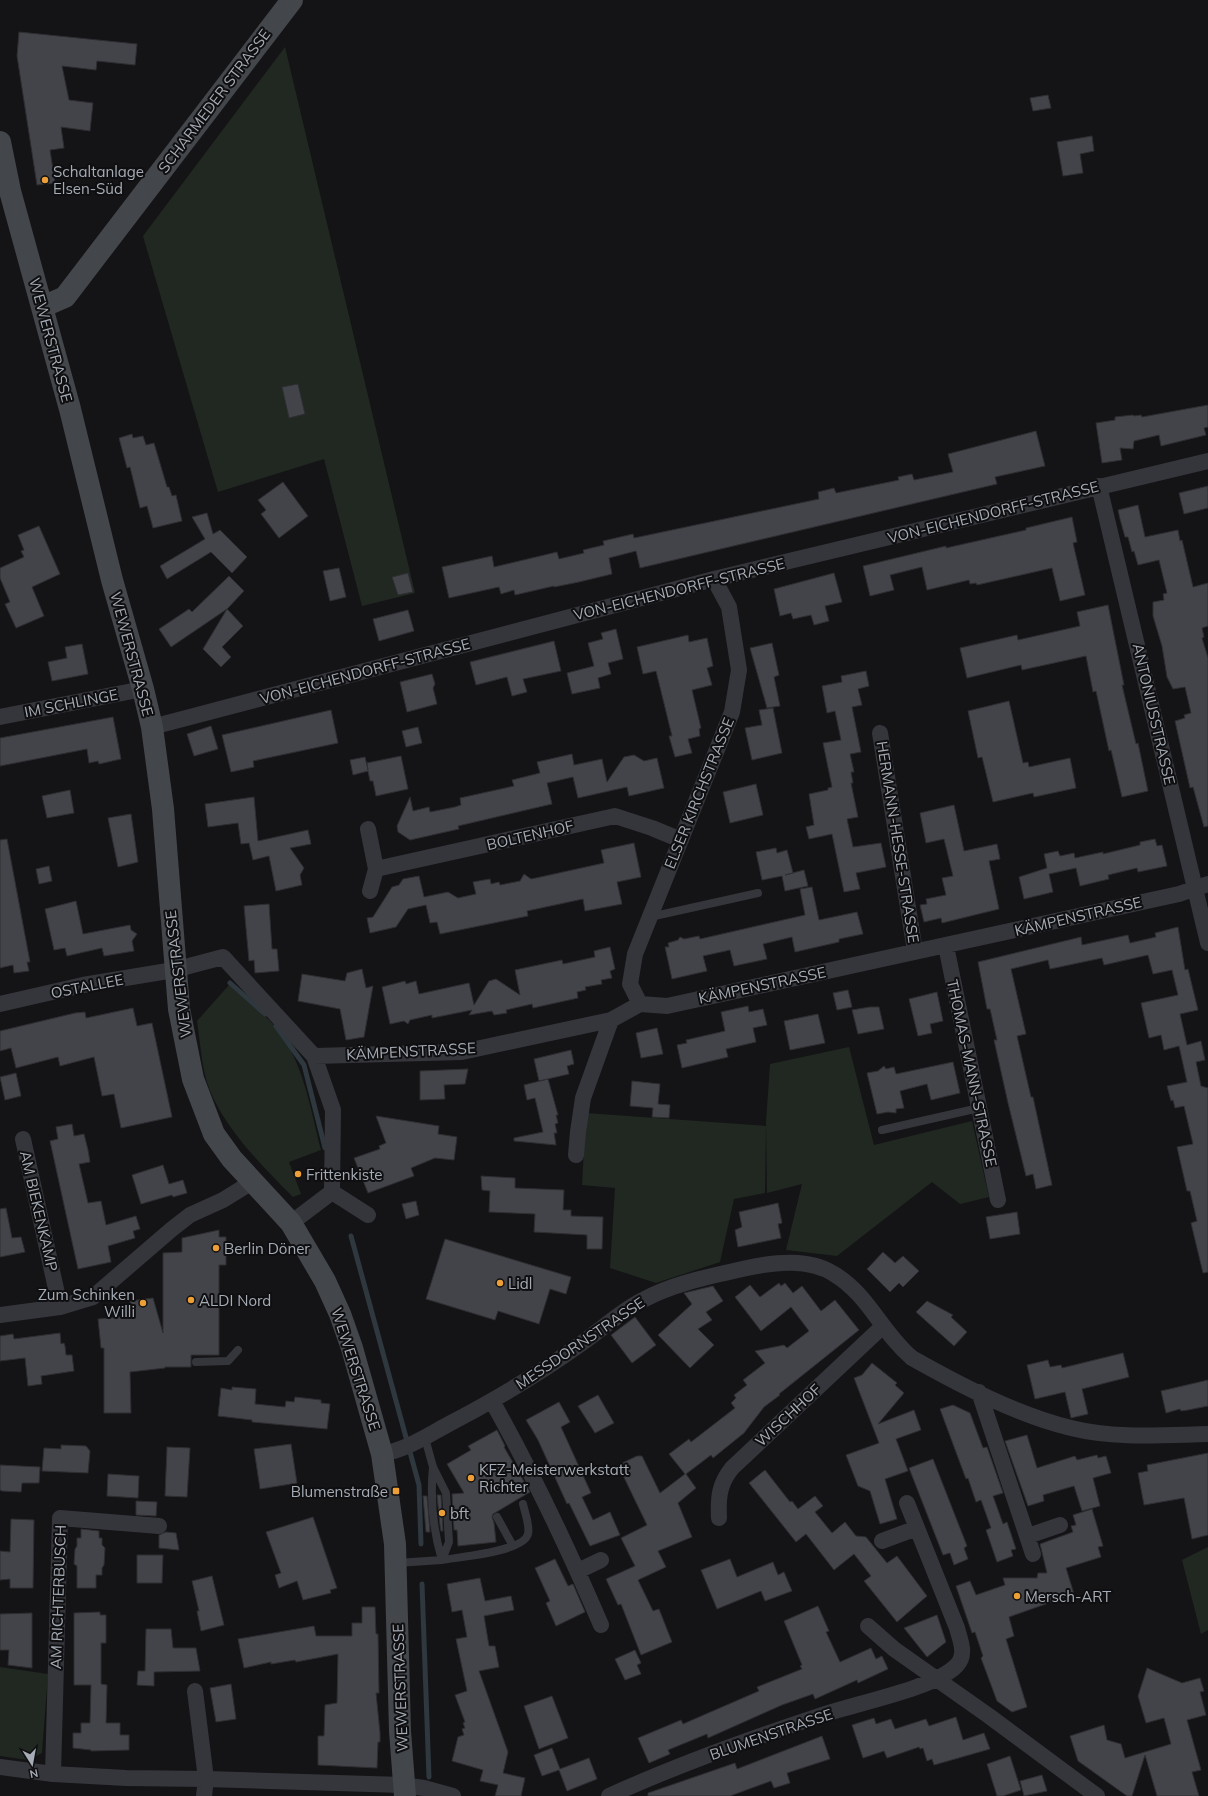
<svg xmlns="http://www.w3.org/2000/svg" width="1208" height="1796" font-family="Mulish,sans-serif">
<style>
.green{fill:#202821}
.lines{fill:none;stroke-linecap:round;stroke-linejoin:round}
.stream{stroke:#2e383e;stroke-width:5}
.building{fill:#434449;stroke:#2e2e32}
.lane{stroke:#35363b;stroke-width:8}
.street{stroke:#35363b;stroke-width:16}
.secondary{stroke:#43464a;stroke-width:22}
.poi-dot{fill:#eb9f36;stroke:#0f0f11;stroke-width:1.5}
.labels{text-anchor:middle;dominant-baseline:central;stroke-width:4;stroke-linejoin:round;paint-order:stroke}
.street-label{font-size:15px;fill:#a6acb5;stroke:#0f0f11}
.poi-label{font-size:15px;fill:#a6acb5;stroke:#0f0f11;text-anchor:start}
</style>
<rect width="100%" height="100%" fill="#141416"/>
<!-- green -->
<path class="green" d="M285,47L415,593L362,606L324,459L218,492L143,236Z
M229,985C243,998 260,1010 273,1024C304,1061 309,1104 321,1150L289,1162L301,1194L293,1197C262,1166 218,1122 206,1079C201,1060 200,1040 197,1021Z
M849,1047L874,1145L972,1121L989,1197L960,1204L932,1182L837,1256L786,1250L802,1184L767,1193L766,1122L770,1064Z
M586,1113L766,1126L765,1193L734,1199L720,1262L656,1283L610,1268L615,1188L582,1185Z
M1208,1547V1630L1201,1634L1182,1560Z
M0,1667L48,1674L42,1753L28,1760L0,1756Z"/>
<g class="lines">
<!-- stream -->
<path class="stream" d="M230,983L265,1014
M276,1026L304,1065L325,1148
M351,1236L419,1485L421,1544
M422,1584L429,1777"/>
</g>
<!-- building -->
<path class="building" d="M19,32L137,44L135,65L97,61L96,70L62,66L69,100L93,103L90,131L61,127L64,148L50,150L55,183L37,185L17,56Z
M1048,95L1051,108L1033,111L1030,98Z
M1092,136L1094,151L1080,154L1083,173L1063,176L1057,142Z
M298,384L305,414L289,418L282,387Z
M1208,405V427L1204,428L1206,435L1161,446L1159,435L1134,441L1133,449L1120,448L1122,460L1102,463L1096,423L1115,420V417L1133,415L1134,416L1141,415L1142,417Z
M1036,431L1045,466L995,477L997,484L640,568L636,551L609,558L612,574L579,582L554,587V586L515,595L514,590L501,594L499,587L449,598L442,567L492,556L494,567L557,552L559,559L584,553L583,550L604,545L603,541L633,534L634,538L819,499L818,492L834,488L836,493L899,480L898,477L912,474L914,480L953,472L948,454Z
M132,434L133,438L143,436L146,445L154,443L167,487H169L172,496L176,495L182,521L153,528L147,506L140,508L130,467L127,468L119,438Z
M283,482L308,516L279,538L261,514L266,510L258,500Z
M1208,486V508L1184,514L1179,493Z
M1138,505L1145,537L1178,530L1180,541L1182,540L1193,587L1208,583V626L1202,628L1204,637L1202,638L1208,658V826L1204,827L1193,787L1190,788L1175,721L1185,718L1184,715L1191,713L1185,687L1173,689L1167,677L1162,646L1153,616V602L1164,600L1163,594L1167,593L1159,560L1138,565L1134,551L1132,552L1128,537H1125L1120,519L1118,510Z
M207,513L213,534L220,530L247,557L232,573L211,552L167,579L160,566L205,539L192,517Z
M1072,517L1077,542L1073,543L1085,595L1060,601L1052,568L977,585L976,583L970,584L969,580L927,590L922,567L890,575L894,590L870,596L863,566L946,546V548L1026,530V528Z
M39,526L60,574L32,587L44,616L16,628L5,604L10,602L0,578V568L24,557L21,551L24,550L18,535Z
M339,568L346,597L330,601L323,571Z
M408,573L413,592L398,595L392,577Z
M834,573L842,602L825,606L829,621L814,625L811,615L793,619L791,613L780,616L774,589Z
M229,576L244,591L227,609L171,647L159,629L189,609L192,612Z
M1108,605L1124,685H1122L1136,744L1138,743L1148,791L1122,797L1111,750L1109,751L1096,691L1093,692L1086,656L1022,670L1021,665L967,678L960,648L1017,635L1018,640L1080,626L1077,612Z
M227,609L243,626L222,647L231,657L221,667L203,649Z
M408,610L414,631L379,641L373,619Z
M616,629L623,659L608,663L611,674L598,678L600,688L572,694L567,673L594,666L588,643L603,639L601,633Z
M688,635L689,642L707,638L713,666L707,668L712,685L692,690L701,728L699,729L700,736L688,739L692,753L675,757L669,736H672L656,671L643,674L637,647Z
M554,641L561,671L523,679L527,692L512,696L507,677L476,685L470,662Z
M772,643L779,675L774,677L780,706L767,708L750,648Z
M82,644L88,674L52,681L48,662L67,658L65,647Z
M866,671L869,686L858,689L862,705L852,707L861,752L850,754L854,772H851L853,783H851L858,817L847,819L853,847L881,843L886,867L856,873L860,889L844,892L832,834L809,839L806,827L814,825L809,794L828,790V788L832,787L823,743L841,740L835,711L827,713L822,686L842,682L841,676Z
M432,674L435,684L433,688L437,704L407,712L400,682Z
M1009,701L1023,763L1028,762L1029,767L1070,758L1076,788L1034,797L1033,793L993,802L982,757L978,758L968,711Z
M773,708L782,753L752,760L745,728L762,725L759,710Z
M331,710L338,743L253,761L254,767L231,772L222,735Z
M113,717L121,759L99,764L98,761L89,763L87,749L0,766V738Z
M211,726L218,749L194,756L187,734Z
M418,727L422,743L406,747L402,731Z
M572,754L574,765L602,759L607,782L624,757L634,755L644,761L657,758L664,788L629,796L627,787L578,798L573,777L547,783L552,804L458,826L459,829L410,840L398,832L397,826L410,797L413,811L429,807L430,812L455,807L461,805L460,798L514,786L512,780L540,773L537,762Z
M401,756L408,789L376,796L373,781H370L368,771L353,775L350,760L365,757L368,770L367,763Z
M756,784L763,815L730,823L723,792Z
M70,790L74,813L47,818L42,796Z
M254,797L258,841L308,830L311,844L290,848L304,868L300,875L302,885L276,891L269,856L253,860L249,843L241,844L238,823L208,827L205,804Z
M954,805L964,851L997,844L1000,859L989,861L999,909L942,923L941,918L924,922L920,905L927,904L926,899L946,895L942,878L953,876L944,839L926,843L920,813Z
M131,814L138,862L118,867L108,818Z
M7,839L30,962H27L29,971L14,973L13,965L0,968V840Z
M1155,839L1157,846L1162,845L1167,866L1138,872L1137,868L1108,875L1109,879L1080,886L1076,868L1049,874L1053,892L1024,899L1019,877L1047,868L1044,854L1058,851L1060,856L1074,853L1075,858L1103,852V854L1140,845V842Z
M634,843L641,877L617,882L622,904L585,911L583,899L527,911L528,916L440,934L437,922L430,923L426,905L408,909L396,927L370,933L367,918L373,917L392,887L399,885L403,879L419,876L424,897L448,892L458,898L476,894L473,882L490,879L491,884L499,882L500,885L520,881L524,874L531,879L536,878L604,863L601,850Z
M776,848L777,853L787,850L793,873L785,875L804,870L808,886L785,891L782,876L762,880L756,852Z
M49,866L52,881L39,884L36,869Z
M812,887L819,920L857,912L863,934L839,939V942L795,952L792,937L763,944L767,959L734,966L730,950L703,956L707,971L672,979L665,947H669L668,943L678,940L680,937L684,939L699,936L700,939L805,915L800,889Z
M76,901L83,934L130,925L131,930L137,934L132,941L134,951L104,956L102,948L67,956L65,948L54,950L45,909Z
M269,904L272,949H277L279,971L255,973L254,960L249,961L244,906Z
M1178,927L1185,970L1188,969L1198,1010L1180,1014L1187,1045L1201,1041L1205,1060L1196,1062L1201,1086L1208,1088V1272L1203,1273L1191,1223L1197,1221L1190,1191H1187L1177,1147L1193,1144L1184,1106L1175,1108L1173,1100L1171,1101L1167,1086L1187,1082L1179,1046L1164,1050L1161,1035L1149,1038L1141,1003L1178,995L1172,970L1153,974L1148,955L1104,965L1102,958L1050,969L1048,960L1011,969L1026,1034L1017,1036L1031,1097H1033L1052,1185L1036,1189L1033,1174L1026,1176L1008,1103L994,1040H997L990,1009H987L978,962L1081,937L1082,945L1128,935L1130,943L1156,937L1155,933Z
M610,947L615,969L610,971L612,978L601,980L602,984L585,987L586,990L577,992L578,998L533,1008L532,1004L506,1010L507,1013L494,1015L492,1011L469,1015L472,1010L432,1018V1015L410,1020L408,1024L404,1021L390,1024L382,987L405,981L406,984L416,981L419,994L469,983L474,1005L489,981L496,979L520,995L515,970L562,960L563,964L595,957L594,951Z
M362,969L366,988L373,986L364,1037L346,1040L340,1009L298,1001L302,974L345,981L347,973Z
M848,990L852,1007L837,1010L833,993Z
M937,992L943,1021L930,1024L932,1033L918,1036L909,999Z
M748,1006L749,1012L763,1009L767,1025L753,1028L756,1042L726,1049L728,1057L682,1068L677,1045L687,1043L686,1040L725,1031L721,1012Z
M870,1007H879L884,1029L858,1034L852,1010Z
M133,1008L137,1026L152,1023L172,1117L121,1128L114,1094L102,1096L94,1057L60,1066L58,1057L16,1068L11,1048L0,1051V1031L75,1013L85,1012L86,1018Z
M818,1014L825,1043L790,1050L784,1021Z
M657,1028L663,1054L641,1058L636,1033Z
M571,1050L574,1064L567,1066L569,1074L539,1081L534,1059Z
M953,1062L960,1093L931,1100L927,1084L900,1091L904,1108L896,1109V1113L888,1112L877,1114L867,1073L878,1071L884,1066L886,1069L894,1067L896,1074Z
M468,1069L465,1084L444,1085L445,1099L420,1100V1071Z
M16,1073L21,1096L5,1100L0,1077Z
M548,1079L558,1115H556L558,1123L555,1124L557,1133H554L556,1145L514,1141V1138L543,1132L535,1098L527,1100L524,1085Z
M632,1081L660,1084L658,1104L670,1105L669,1118L652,1117L653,1108L630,1106Z
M376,1116L439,1126L438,1134L457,1137L454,1160L435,1158L411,1168L414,1176L368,1193L354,1158L380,1149L379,1146L386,1143Z
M72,1124L74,1136L84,1134L88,1150L90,1162L79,1164L88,1203L101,1201L106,1225L136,1216L140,1229L133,1231L135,1238L108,1246L111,1262L78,1269L50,1141L58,1139L56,1127Z
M163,1165L169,1184L183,1180L187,1193L173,1197L172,1195L141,1204L132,1175Z
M481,1176L515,1178V1188L564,1190L563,1210H571V1216L603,1217L602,1249H587V1235L534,1232L535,1214L489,1212L490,1191L482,1190Z
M416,1201L419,1215L406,1219L402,1204Z
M778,1203L782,1223L778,1224L781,1238L738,1247L735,1230L742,1227L739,1212Z
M6,1208L12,1238L21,1237L25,1252L0,1257V1209Z
M1017,1212L1020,1234L990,1239L986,1217Z
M219,1230V1237H226V1265H219V1355H191V1367H165V1368L130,1372L131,1413H104V1348H101L98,1319L131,1316L130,1301L153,1298L163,1333V1253L182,1252V1238Z
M445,1239L571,1277L566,1294L550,1289L539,1324L498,1311L495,1320L426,1299Z
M883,1252L895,1263L903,1256L919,1271L903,1287L899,1283L890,1292L867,1269Z
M779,1283L781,1286L785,1283L793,1293L802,1286L821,1311L835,1300L859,1330L779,1394L780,1395L764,1407L744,1433L713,1458L711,1455L686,1474L696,1488L678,1503L692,1537L658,1551L666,1567L638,1580L653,1611L659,1609L672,1642L641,1655L621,1604L618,1605L606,1579L635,1566L621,1538L647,1525L618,1465L637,1456H642L660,1493L685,1474L669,1454L689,1439L691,1442L735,1408L731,1403L736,1398L734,1395L747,1385L743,1380L765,1363L755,1351L784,1345L787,1348L809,1331L791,1307L761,1331L735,1297L750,1285L760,1297Z
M713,1286L723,1301L706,1312L712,1320L698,1329L714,1345L690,1368L658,1335L692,1304L684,1293Z
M927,1301L953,1315L951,1317L967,1332L954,1346L916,1312Z
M635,1317L656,1345L632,1363L611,1335Z
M60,1333L61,1344L64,1343L65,1346L66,1355H72L74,1371L41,1376L42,1384L28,1386L25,1358L0,1361V1336L13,1334L14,1339Z
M1123,1353L1129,1377L1082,1389L1088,1414L1071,1418L1065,1392L1035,1399L1027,1365L1048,1360L1050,1367L1061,1365L1062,1368Z
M872,1363L897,1383L895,1385L904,1393L878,1424L914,1410L921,1430L896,1439L908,1471L885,1479L897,1519L880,1524L870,1491L858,1486L846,1455L879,1443L854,1378L862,1375Z
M1208,1380V1406L1188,1410L1181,1411L1180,1409L1166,1413L1161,1391Z
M232,1387L256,1389L255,1404L285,1407L286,1401L294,1402L295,1397L321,1400V1403L330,1404L327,1429L252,1422V1420L218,1416L221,1388L232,1390Z
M598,1395L614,1423L595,1433L578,1406Z
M559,1402L570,1422L561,1427L591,1493L582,1497L593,1520L610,1512L620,1535L590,1546L569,1503L567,1504L538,1440L526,1420Z
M953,1405L970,1413L983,1448L987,1447L1003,1493L993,1496L1003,1524L1007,1522L1016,1549L1011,1550L1013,1556L997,1562L986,1530L991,1528L981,1500L976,1502L968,1478L966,1479L940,1409Z
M497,1430L505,1446L504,1447L530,1492L493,1514L492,1517L494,1523L496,1542L458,1546L457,1530H454L452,1494L464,1493L447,1464L471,1450L468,1446Z
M1027,1435L1037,1468L1075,1456L1077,1460L1097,1455L1098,1458L1106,1456L1111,1473L1093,1478L1100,1506L1082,1511L1074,1486L1043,1495L1044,1501L1028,1506L1005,1441Z
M291,1444L297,1483L260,1489L254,1449Z
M61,1445L86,1446L90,1451L88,1473L42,1471L44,1448L61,1449Z
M167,1447L190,1448L187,1497L165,1496Z
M1208,1453V1535L1192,1539L1184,1498L1144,1505L1138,1473L1148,1471L1147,1465Z
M933,1459L967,1546L964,1548L968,1559L954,1565L950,1553L943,1555L909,1468Z
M0,1465L40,1467L39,1483H22L21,1492L2,1491L0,1490Z
M765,1470L790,1502L792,1501L798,1509L815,1496L823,1506L815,1512L832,1533L845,1522L856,1536L866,1537L887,1563L897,1556L927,1596L897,1622L864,1581L871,1576L854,1554L834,1570L806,1534L796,1542L749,1483Z
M108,1474L139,1476L138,1498L107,1496Z
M437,1495H441L443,1531H441L440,1525Z
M423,1496H427L430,1532H426Z
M136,1501L157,1502L156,1516L136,1515Z
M1092,1509L1103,1546L1098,1547L1101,1557L1066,1568L1074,1594L1009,1617L1014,1636L1006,1639L1027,1707L1012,1712L997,1701L981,1658L983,1656L975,1632L972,1633L956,1586L970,1581L976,1595L1005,1585L1003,1578H1037L1038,1573H1047L1040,1544L1073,1532L1071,1526L1076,1525L1073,1515Z
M313,1517L337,1588L330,1590L331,1593L303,1600L297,1581L279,1588L275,1575L281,1573L266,1532Z
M11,1519L34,1520L33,1588H10V1579L0,1580V1551L10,1552Z
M81,1529L99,1531V1538H102V1545L105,1548L104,1565L102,1568V1575H96V1588H77V1566L74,1564L75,1549L77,1546V1538H81Z
M166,1532L176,1533L179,1550L159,1548V1535Z
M137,1555H163L162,1583H137Z
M555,1559L568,1586L573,1584L585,1612L556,1626L546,1603L550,1601L535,1568Z
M730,1559L737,1577L773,1562L778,1575L784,1572L792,1591L765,1601L761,1591L717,1609L701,1570Z
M212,1576L224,1625L201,1631L197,1611H199L192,1581Z
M480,1578L485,1601L511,1596L514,1610L484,1616L489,1646H495L499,1667L479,1671L508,1752L503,1773L525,1778L521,1796H495L498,1785L480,1781L483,1770L452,1761L458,1737L464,1735L462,1729L465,1728L463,1723L465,1722L455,1695L467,1691L456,1639L467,1637L462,1610L452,1612L447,1584Z
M818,1606L829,1631L826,1632L840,1662L871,1648L876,1659L882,1656L888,1669L858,1683L857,1680L815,1699L813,1694L782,1705L708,1738L707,1734L668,1750L670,1754L649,1763L638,1738L681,1720L683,1724L699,1717L759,1691L757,1687L802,1669L800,1666L802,1665L784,1621Z
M362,1607H375L376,1634H378L379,1693H376L380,1733V1742H378L377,1768L318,1765V1736H324L325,1705L337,1703L338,1654L296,1662L295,1660L271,1664V1662L244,1668L238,1639L314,1626L316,1636H352V1623H362Z
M100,1612V1615H106V1643H101V1684L107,1685L106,1723H120V1735H129V1750L91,1751V1750L73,1748V1733H81V1723H90L91,1685H74V1613Z
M32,1613V1668L8,1665L9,1650H0V1614Z
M937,1615L946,1642L927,1657L904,1628Z
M146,1629H171L173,1648H196L200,1671L154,1672V1686L137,1685L138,1671H145Z
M635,1650L641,1663L637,1665L641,1674L625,1680L615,1659Z
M1147,1668L1182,1683L1200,1678L1204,1691L1200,1692L1206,1715L1187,1720L1201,1770L1192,1772L1199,1796H1157L1145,1755L1132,1796H1127L1078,1761L1070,1736L1104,1725L1107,1740L1121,1744L1125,1758L1171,1744L1164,1718L1146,1723L1138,1696Z
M231,1684L236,1719L216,1722L210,1688Z
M552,1696L568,1738L539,1749L524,1706Z
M956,1717L963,1740L984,1733L990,1749L934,1765L932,1759L927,1761L923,1748L920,1749L919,1747L887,1758L884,1751L863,1758L852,1725L874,1718L876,1724L891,1719L895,1729L926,1719L929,1726Z
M822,1736L830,1759L787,1773L790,1783L774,1788L771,1781L730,1796H648V1793L735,1763L737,1769Z
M552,1748L560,1769L589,1758L597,1779L567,1791L559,1770L542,1776L534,1755Z
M1010,1756L1021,1790L1003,1796H997L987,1764Z
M1042,1775L1047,1791L1024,1796L1020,1781Z"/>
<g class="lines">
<!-- lane -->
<path class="lane" d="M650,917L758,893
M882,1130L979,1108
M196,1362L228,1361L238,1350
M433,1467C430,1498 433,1530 442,1560C458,1557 524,1552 528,1534C530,1525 525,1513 523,1504
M497,1517L513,1546
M397,1563L442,1560L449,1542L446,1493L433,1467L425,1438"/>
<!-- street -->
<path class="street" d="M1099,486L1208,943
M0,717L143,689
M152,727L714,579L1208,461
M880,733L915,951
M368,829L376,869L615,816L652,828L681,840
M370,891L376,869
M946,946L998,1200
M0,1004L83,985L174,970L223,957L314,1056L333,1110L332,1192L291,1223
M640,1004L630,984L635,954L732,712L739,670L729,607L714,579
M314,1056L462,1052L611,1020L640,1004L667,1006L1179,894L1208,884
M23,1139L60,1307
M576,1155L578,1132L583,1098L611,1020
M332,1192L368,1215
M0,1315L60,1307L93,1297L172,1229L190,1215L223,1200L252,1182
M979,1392L1033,1554
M492,1401C533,1474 568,1548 601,1625
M382,1454C407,1449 425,1437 447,1425C493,1401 539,1374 582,1343C602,1329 621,1311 643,1300C674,1283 712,1276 747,1268C775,1262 809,1258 834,1274C868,1294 882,1333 912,1358C960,1385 1017,1415 1071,1428C1115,1439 1163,1435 1208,1434
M719,1518C718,1498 719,1484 732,1468L883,1326
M1028,1536L1060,1525
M882,1541L917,1528
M578,1571L601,1560
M868,1626L894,1649L989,1716L1097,1796
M195,1691L206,1779L204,1796
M0,1767L53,1774L126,1778L206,1779L403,1785L424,1788L453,1796
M53,1774L60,1518L159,1526
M609,1796C679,1764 752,1738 825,1714C857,1703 936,1688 957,1665C967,1654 960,1640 957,1628L907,1503"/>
<!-- secondary -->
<path class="secondary" d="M0,142L10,191L70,409L112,580L143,689L152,727L163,809L179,1009L193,1079L214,1134L232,1159L291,1223L325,1281L340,1314L352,1348L382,1454L395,1544L400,1731L405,1796
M42,307L65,297L292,0"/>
</g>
<!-- markers -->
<g class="poi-dot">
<circle cx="45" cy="180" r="4"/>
<circle cx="298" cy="1174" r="4"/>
<circle cx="216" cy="1248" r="4"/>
<circle cx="500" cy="1283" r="4"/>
<circle cx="191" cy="1300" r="4"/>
<circle cx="143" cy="1303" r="4"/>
<circle cx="471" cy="1478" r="4"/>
<rect x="392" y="1487" width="8" height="8" rx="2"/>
<circle cx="442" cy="1513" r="4"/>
<circle cx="1017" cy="1596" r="4"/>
</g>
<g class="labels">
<!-- street labels -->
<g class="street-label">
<text transform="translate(214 101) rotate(-53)">SCHARMEDER STRASSE</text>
<text transform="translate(51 340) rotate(75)">WEWERSTRASSE</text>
<text transform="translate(993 512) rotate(-14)">VON-EICHENDORFF-STRASSE</text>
<text transform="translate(679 589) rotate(-14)">VON-EICHENDORFF-STRASSE</text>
<text transform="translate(132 654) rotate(75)">WEWERSTRASSE</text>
<text transform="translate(365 671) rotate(-15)">VON-EICHENDORFF-STRASSE</text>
<text transform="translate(71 703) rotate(-11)">IM SCHLINGE</text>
<text transform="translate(1154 714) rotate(77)">ANTONIUSSTRASSE</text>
<text transform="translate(699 793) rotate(-68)">ELSER KIRCHSTRASSE</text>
<text transform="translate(530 835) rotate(-13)">BOLTENHOF</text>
<text transform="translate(898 842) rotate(81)">HERMANN-HESSE-STRASSE</text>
<text transform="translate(1078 916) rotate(-13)">KÄMPENSTRASSE</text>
<text transform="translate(178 974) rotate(-97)">WEWERSTRASSE</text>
<text transform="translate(762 985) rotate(-12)">KÄMPENSTRASSE</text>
<text transform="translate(87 986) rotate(-11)">OSTALLEE</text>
<text transform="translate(411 1051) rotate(-3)">KÄMPENSTRASSE</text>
<text transform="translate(972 1073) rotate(78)">THOMAS-MANN-STRASSE</text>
<text transform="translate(39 1211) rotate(77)">AM BIEKENKAMP</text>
<text transform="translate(580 1343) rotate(-34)">MESSDORNSTRASSE</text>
<text transform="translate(356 1369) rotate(72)">WEWERSTRASSE</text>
<text transform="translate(788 1415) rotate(-43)">WISCHHOF</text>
<text transform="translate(58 1597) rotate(-88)">AM RICHTERBUSCH</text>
<text transform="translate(400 1688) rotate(-92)">WEWERSTRASSE</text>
<text transform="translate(771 1734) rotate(-19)">BLUMENSTRASSE</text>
</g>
<!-- poi labels -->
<g class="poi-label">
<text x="53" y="171">Schaltanlage<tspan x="53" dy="17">Elsen-Süd</tspan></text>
<text x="306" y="1174">Frittenkiste</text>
<text x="224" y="1248">Berlin Döner</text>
<text x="508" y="1283">Lidl</text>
<text x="135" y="1294" text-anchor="end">Zum Schinken<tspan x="135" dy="17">Willi</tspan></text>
<text x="199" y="1300">ALDI Nord</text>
<text x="479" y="1469">KFZ-Meisterwerkstatt<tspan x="479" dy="17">Richter</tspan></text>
<text x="388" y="1491" text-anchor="end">Blumenstraße</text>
<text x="450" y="1513">bft</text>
<text x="1025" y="1596">Mersch-ART</text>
</g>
</g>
<!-- north arrow -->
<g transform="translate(32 1764) rotate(169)" stroke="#0f0f11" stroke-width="3" paint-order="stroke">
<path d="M0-3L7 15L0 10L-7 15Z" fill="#a6acb5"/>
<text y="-6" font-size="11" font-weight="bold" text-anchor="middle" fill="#a6acb5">N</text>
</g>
</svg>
